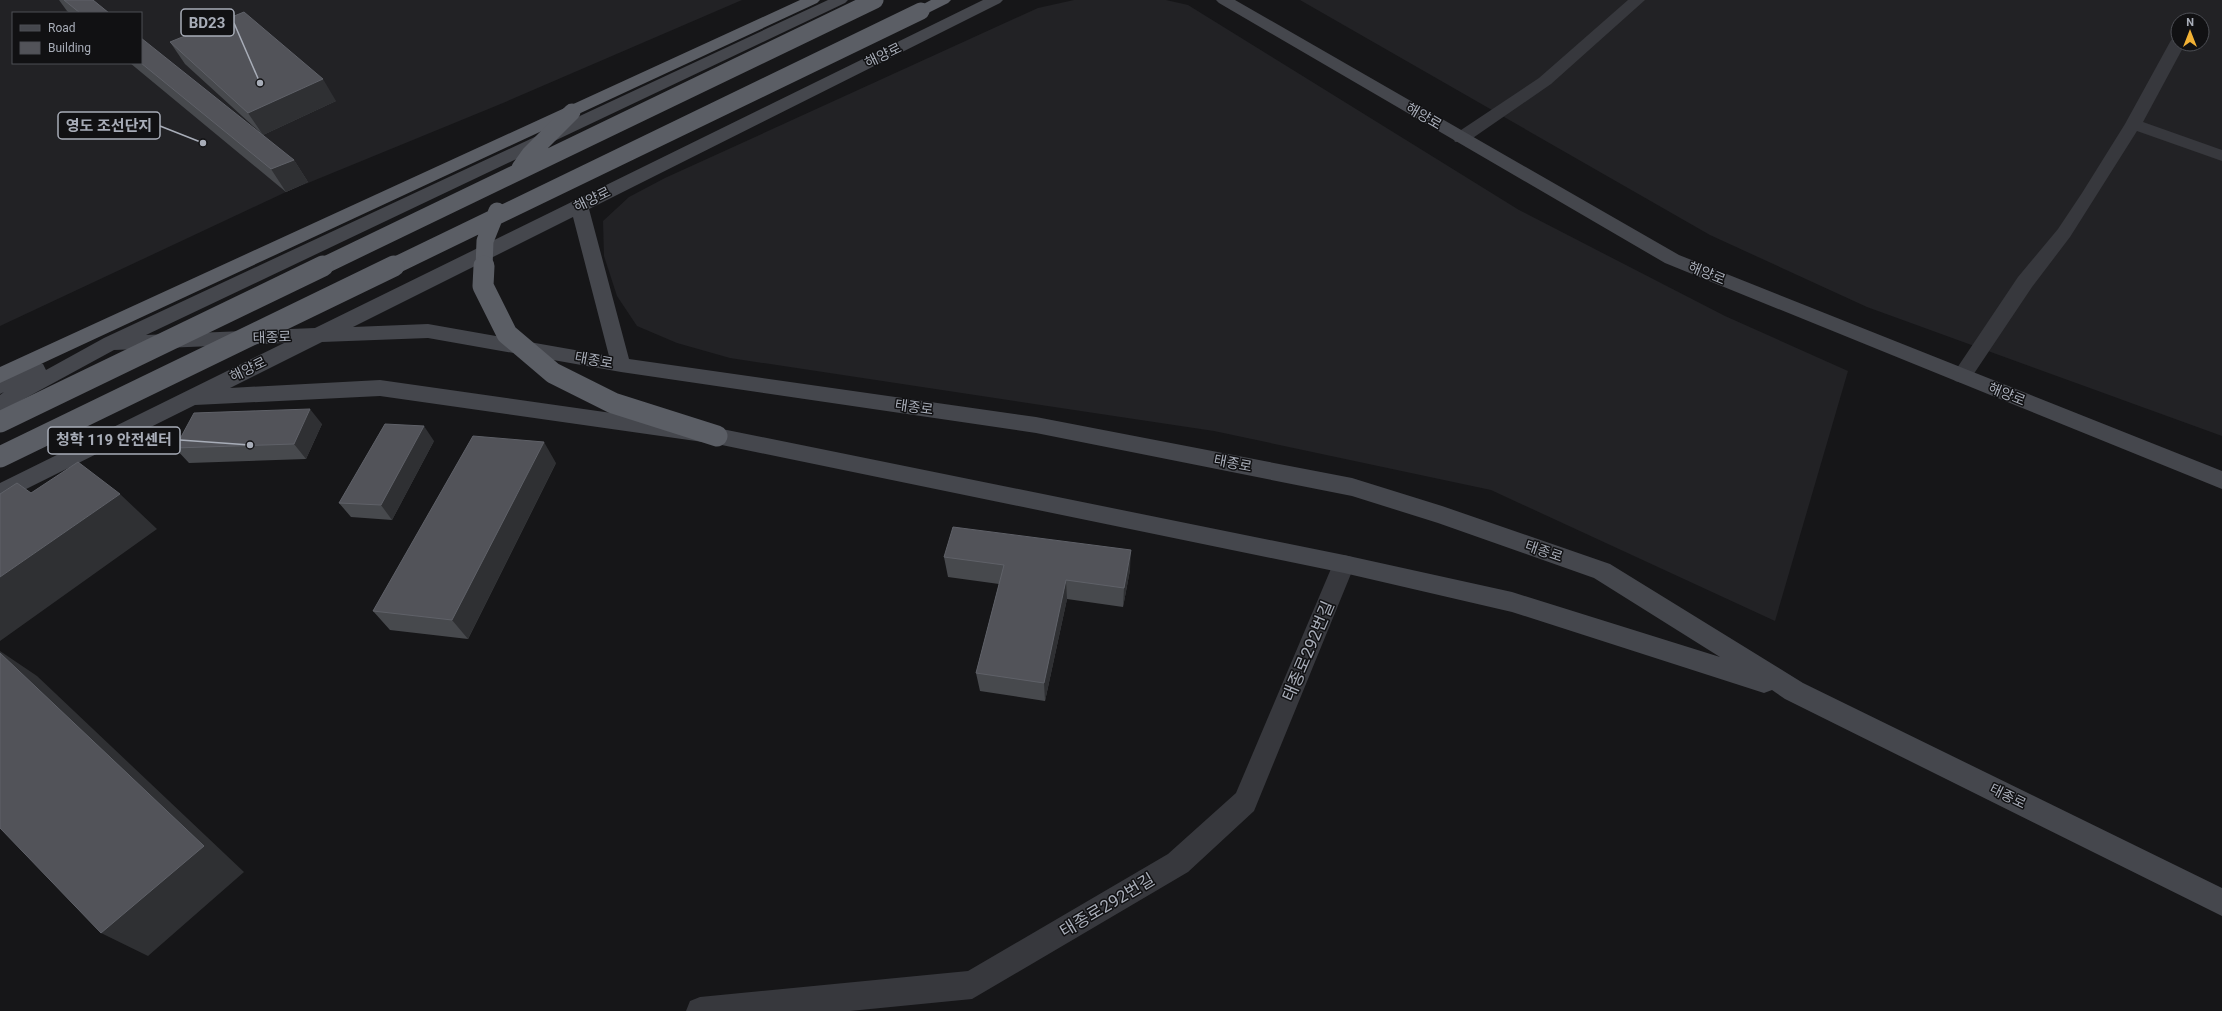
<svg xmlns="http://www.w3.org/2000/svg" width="2222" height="1011" font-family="Roboto,'Noto Sans KR',sans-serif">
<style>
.built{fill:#222225;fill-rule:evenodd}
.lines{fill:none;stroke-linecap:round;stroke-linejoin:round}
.service{fill:#37383d;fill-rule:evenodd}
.minor{fill:#37383d;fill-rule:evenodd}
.secondary{fill:#45474d;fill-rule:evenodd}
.trunk{fill:#5b5e65;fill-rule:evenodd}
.trunk-bridge-far1{stroke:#5b5e65;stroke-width:17}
.trunk-bridge{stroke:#5b5e65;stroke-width:21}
.wall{fill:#47494d}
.shaded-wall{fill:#2f3033}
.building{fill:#525359;stroke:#5f6168}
.labels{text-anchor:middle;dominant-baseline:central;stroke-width:3;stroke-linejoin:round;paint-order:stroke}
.street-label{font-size:14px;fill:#a8adb8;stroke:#111113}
.near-street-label{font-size:17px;fill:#a8adb8;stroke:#111113}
.leader{fill:none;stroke:#a8adb8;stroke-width:1.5}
.callout-dot{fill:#a8adb8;stroke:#111113;stroke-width:1.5}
.callout{fill:#111113;stroke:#a8adb8;stroke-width:1.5}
.callout-label{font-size:15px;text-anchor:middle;font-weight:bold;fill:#a8adb8}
</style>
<rect width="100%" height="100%" fill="#161618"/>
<!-- built -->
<path class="built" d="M0,0H742L503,103L286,192L0,326ZM13,13H141V63H13Z
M1074,0H1166L1188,5L1519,210L1725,316L1848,371L1775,621L1491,490L1214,431L730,358L677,343L637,326L617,296L604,256L603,221L629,197L665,178L1038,8Z
M1300,0H2222V436L1867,307L1710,235ZM2178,20H2202V44H2178Z"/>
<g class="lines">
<!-- service -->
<path class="service" d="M1628,0H1645L1551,84L1467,142H1455L1453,138L1455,134L1539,78Z"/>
<!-- minor -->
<path class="minor" d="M2178,37V44H2185L2143,122L2222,150V161L2137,131L2070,237L2032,287L1969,381L1962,383L1955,381L1952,376L1955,371L2018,277L2058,229L2082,193L2125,124L2170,42L2172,39Z
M1344,555L1352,557L1355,564L1254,811L1188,872L972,999L850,1011H686L690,1001L700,997L968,971L1168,854L1236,793L1333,564L1336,557Z"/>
<!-- secondary -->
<path class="secondary" d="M828,0H848L845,3L146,335L315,328L983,0H1003L1000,3L589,209L629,359L1036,417L1352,478L1442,506L1610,564L1803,683L2222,888V916L1785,699L1772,690L1764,693L1512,612L1344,573L717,444L380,396L195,405L0,502V483L284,343L114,350L0,412V395L4,392L0,394V377L36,362L43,364L46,370L104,338ZM573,217L609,356L428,324L353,327ZM428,338L621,372L1036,433L1352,496L1438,523L1594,578L1720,657L1512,592L1344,555L717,428L380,380L230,388L322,342Z
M1216,0H1235L1679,255L2222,471V489L1665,263L1219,3Z"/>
<!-- trunk -->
<path class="trunk" d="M800,0H820L817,3L0,383V367Z
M931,0H951L948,3L926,14H916L913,11L916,8Z"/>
<!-- trunk-bridge-far1 -->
<path class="trunk-bridge-far1" d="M520,168L530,154L572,112
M321,267L875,0
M392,267L921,11
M484,267L485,241L497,211"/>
<!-- trunk-bridge -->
<path class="trunk-bridge" d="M484,266L483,286L507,334L553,373L613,403L717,436
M0,422L323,266
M0,457L394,266"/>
</g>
<!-- wall -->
<path class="wall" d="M59,0H93L109,13H70L67,11Z
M170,42L336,101L263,135L185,64Z
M130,63H141L294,160L308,182L286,192Z
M322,424L306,459L189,463L175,448Z
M434,441L392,520L351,517L339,503Z
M556,463L468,639L390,630L373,611Z
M944,557L1130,570L1123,607L1067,599L1045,701L980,691L976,673L999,584L948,577Z"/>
<!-- shaded-wall -->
<path class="shaded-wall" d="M323,79L336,101L263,135L248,113Z
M294,160L308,182L286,192L271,169Z
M310,409L322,424L306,459L294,444Z
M424,426L434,441L392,520L381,505Z
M544,442L556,463L468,639L452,620Z
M120,494L157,529L0,641V577Z
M1131,550L1130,570L1123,607L1124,588Z
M1066,580L1067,599L1045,701L1044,683Z
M0,651L37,676L244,872L148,956L101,933L0,653Z"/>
<!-- building -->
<path class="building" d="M64,0H93L109,13H80Z
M244,12L323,79L248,113L170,42Z
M141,38L294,160L271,169L141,63Z
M310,409L294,444L175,448L194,413Z
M385,424L424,426L381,505L339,503Z
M473,436L544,442L452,620L373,611Z
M78,462L120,494L0,577V494L17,483L31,493Z
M953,527L1131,550L1124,588L1066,580L1044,683L976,673L1004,565L944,557Z
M0,653L204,846L101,933L0,828Z"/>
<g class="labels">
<!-- street labels -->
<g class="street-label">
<text transform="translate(883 55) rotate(-26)">해양로</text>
<text transform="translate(1424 116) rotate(30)">해양로</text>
<text transform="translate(592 199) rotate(-26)">해양로</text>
<text transform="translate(1707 273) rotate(22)">해양로</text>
<text transform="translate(272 337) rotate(-2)">태종로</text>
<text transform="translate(594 360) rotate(10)">태종로</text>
<text transform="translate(248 369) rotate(-26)">해양로</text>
<text transform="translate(2007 394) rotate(22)">해양로</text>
<text transform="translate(914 407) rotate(8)">태종로</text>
<text transform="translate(1233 463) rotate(11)">태종로</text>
<text transform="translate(1544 551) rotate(19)">태종로</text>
<text transform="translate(2008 796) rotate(26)">태종로</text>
</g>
<!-- near-street labels -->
<g class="near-street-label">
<text transform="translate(1308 651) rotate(-67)">태종로292번길</text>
<text transform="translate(1107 905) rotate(-31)">태종로292번길</text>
</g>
</g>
<!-- callouts -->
<path class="leader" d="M260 83L234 23M203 143L160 126M250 445L180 440"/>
<g class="callout-dot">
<circle cx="260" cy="83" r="4"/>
<circle cx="203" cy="143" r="4"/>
<circle cx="250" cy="445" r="4"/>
</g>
<g class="callout">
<rect x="181" y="9" width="53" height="27" rx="4"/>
<rect x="58" y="112" width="102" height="27" rx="4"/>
<rect x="48" y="427" width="132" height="27" rx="4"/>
</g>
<g class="callout-label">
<text x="207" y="28">BD23</text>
<text x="109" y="131">영도 조선단지</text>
<text x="114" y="445">청학 119 안전센터</text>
</g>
<!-- legend -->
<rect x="12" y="12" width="130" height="52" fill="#111113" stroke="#4d4f55"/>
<rect x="20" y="25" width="20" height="6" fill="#45474d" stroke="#4d4f55"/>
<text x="48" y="32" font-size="12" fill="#a8adb8">Road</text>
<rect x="20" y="42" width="20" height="12" fill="#525359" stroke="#4d4f55"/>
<text x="48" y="52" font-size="12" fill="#a8adb8">Building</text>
<!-- north arrow -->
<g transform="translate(2190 32)"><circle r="19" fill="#111113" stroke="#4d4f55"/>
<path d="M0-3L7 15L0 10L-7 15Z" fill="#f2b134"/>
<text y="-6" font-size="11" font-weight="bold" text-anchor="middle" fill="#a8adb8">N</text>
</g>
</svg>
